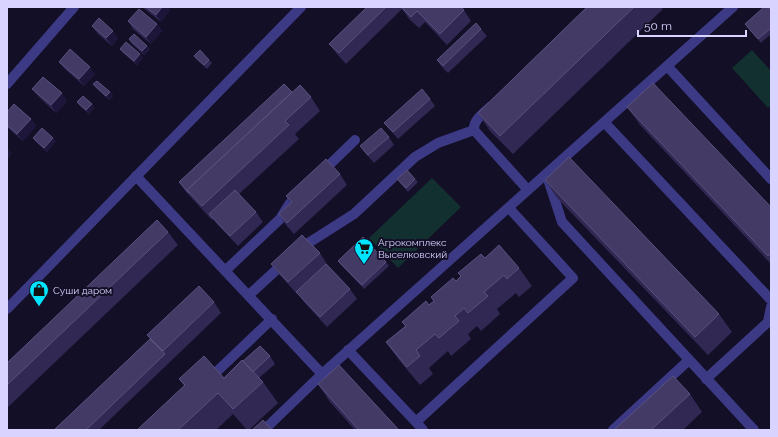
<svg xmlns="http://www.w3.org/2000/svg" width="778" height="437" font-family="Raleway,sans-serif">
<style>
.green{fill:#12302f}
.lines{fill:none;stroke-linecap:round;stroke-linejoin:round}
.minor{stroke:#3d3a85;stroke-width:10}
.wall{fill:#312854}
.shaded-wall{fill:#1d163a}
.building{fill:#433a66;stroke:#5a527e}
.labels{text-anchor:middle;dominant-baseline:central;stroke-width:4;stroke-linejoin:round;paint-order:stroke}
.poi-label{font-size:10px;fill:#d9d4ff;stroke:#130f26;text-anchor:start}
</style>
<rect width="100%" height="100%" fill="#130f26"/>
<!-- green -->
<path class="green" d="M752,50L771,71V105L768,108L732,68Z
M432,178L461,207L398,268L369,238Z"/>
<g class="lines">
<!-- minor -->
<path class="minor" d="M668,67L771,179
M7,84L74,7
M490,107C483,114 473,120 474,130L528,190
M605,123L771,300
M321,173L355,140
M136,176L322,374L733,7
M548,179L562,222L754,430
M299,249L354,214L415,157L438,143L474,130
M226,270L280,219L290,203L299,194
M249,295L286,261
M7,309L301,7
M348,350L416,422L573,278L509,208
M706,379L768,322L771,307
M208,380L272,319
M416,422L423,430
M264,430L322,374
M613,430L689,360"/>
</g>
<!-- wall -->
<path class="wall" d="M142,7H168L170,10L161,22Z
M367,7H461L464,10L471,21L447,45L425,22L419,28L409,19L402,9L346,64L337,54L329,44Z
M587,7H661L663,9L513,154L490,131L478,113Z
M771,10V34L761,43L745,24Z
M128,21L157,24L162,31L151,44L133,29Z
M92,26L118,38L112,46L98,34Z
M481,29L487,36L448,73L442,67L437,60Z
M129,39L147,46L150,49L144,55L131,43Z
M120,49L143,58L137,65L123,53Z
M194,56L209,60L212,63L207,69L197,60Z
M59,62L95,74L84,86L65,69Z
M93,84L110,92L113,96L109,100L96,88Z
M32,89L67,101L56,113L38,96Z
M292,92L311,97L320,111L295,134L299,139L239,194L256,212L263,222L238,246L217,224L213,219L212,220L186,192L179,182Z
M430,99L435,106L398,139L390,130L384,123Z
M77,102L92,104L94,108L89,114L80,106Z
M627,107L771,207V264L640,125Z
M7,112L31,119L36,126L23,141L7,127Z
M389,137L394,145L374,163L366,154L360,146Z
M33,138L56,141L47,152L36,142Z
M340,174L347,185L294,234L286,225L279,214L291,203L286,196Z
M397,179H415L418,182L408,192L400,183Z
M545,180L719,314L732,332L708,355L557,198Z
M168,232L178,245L7,408V363Z
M320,253L327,264L350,289L357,299L327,327L304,302L297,292L296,293L279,274L271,264Z
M485,258L519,268L532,286L519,297L516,293L497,309L500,314L481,331L477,326L468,334L471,339L451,356L448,351L429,368L433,374L420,385L399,360L386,342L405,326L402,322L429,305L434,301L431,297L456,281Z
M338,261L386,262L389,266L364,289L341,265Z
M214,302L221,313L99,430H54L150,339L147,335Z
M270,356L275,364L259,378L263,382L278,403L249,430H247L233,414L216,430H137L184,386L179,379L224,378L243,361Z
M318,384L399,430H355L330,402Z
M690,394L702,412L683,430H614Z"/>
<!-- shaded-wall -->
<path class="shaded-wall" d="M162,7H168L170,10L161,22L156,15Z
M157,24L162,31L151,44L146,37Z
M113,31L118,38L112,46L106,38Z
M147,46L150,49L144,55L142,51Z
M140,54L143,58L137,65L134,61Z
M90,67L95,74L84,86L79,79Z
M110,92L113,96L109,100L106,96Z
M62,93L67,101L56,113L51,105Z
M92,104L94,108L89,114L86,110Z
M31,119L36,126L23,141L17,134Z
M53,138L56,141L47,152L44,148Z
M7,147L12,154L7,160Z"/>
<!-- building -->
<path class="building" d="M146,7H162L156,15Z
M367,7H386L339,53L329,44Z
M403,7H461L464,10L440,34L417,11L411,17L402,8Z
M587,7H634L500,136L478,113Z
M764,7H768L771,10V28L758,39L745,24Z
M139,9L157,24L146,37L128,21Z
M99,18L113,31L106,38L92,26Z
M476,23L481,29L443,66L437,60Z
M134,34L147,46L142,51L129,39Z
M126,42L140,54L134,61L120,49Z
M70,49L90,67L79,79L59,62Z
M200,50L209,60L204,65L194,56Z
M43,77L62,93L51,105L32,89Z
M97,81L110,92L106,96L93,84Z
M653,83L771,207V253L768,256L627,107Z
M284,84L292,92L187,190L189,193L179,182Z
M300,85L311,97L285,121L289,125L202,206L187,190Z
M422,89L430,99L393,132L384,123Z
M83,96L92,104L86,110L77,102Z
M14,104L31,119L17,134L7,125V112Z
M42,128L53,138L44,148L33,138Z
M381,128L389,137L368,155L360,146Z
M569,157L719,314L695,337L545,180Z
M326,159L340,174L287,223L279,214L292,202L286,196Z
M407,170L415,179L406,188L397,179Z
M235,190L256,212L230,236L209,214Z
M157,220L168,232L7,385V363Z
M302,235L320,253L288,282L271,264Z
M363,237L386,262L362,285L338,261Z
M499,245L519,268L507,279L504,275L484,292L488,296L468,313L464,308L455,316L459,321L439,338L435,334L416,350L420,356L407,367L386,342L406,326L402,322L426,301L429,305L434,301L431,297L453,278L456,281L461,276L458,273L481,254L485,258Z
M326,264L350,289L320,317L296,292Z
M199,286L214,302L163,351L147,335Z
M150,339L165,354L86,430H54Z
M260,346L270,356L253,372L243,361Z
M204,356L224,378L242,360L263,382L233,409L218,393L178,430H137L185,385L179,379Z
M339,365L399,430H359L318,384Z
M673,376L690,394L651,430H614Z
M263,420L272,430H252Z"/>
<!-- icons -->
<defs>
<g id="supermarket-pin" transform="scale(1)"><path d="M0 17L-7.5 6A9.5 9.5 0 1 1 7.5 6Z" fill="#00e5ff" stroke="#130f26"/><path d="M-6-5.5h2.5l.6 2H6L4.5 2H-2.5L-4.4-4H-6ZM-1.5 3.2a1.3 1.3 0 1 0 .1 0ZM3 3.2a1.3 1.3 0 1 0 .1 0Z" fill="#111"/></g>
<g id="shop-pin" transform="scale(1)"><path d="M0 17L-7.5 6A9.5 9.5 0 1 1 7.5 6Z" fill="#00e5ff" stroke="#130f26"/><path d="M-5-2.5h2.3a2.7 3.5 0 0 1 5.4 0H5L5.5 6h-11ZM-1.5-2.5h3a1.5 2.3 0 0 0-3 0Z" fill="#111"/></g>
</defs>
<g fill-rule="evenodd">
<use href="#supermarket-pin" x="364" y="248"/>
<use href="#shop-pin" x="39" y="290"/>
</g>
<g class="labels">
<!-- poi labels -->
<g class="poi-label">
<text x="378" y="242">Агрокомплекс<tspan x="378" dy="12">Выселковский</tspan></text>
<text x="53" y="290">Суши даром</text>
</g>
</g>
<!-- border -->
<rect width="778" height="437" fill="none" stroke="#d9d4ff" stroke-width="16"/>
<!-- scale -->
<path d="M638 30v6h108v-6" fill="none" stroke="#d9d4ff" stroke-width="2"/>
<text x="644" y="30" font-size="12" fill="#d9d4ff" stroke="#130f26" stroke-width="3" paint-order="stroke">50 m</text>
</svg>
